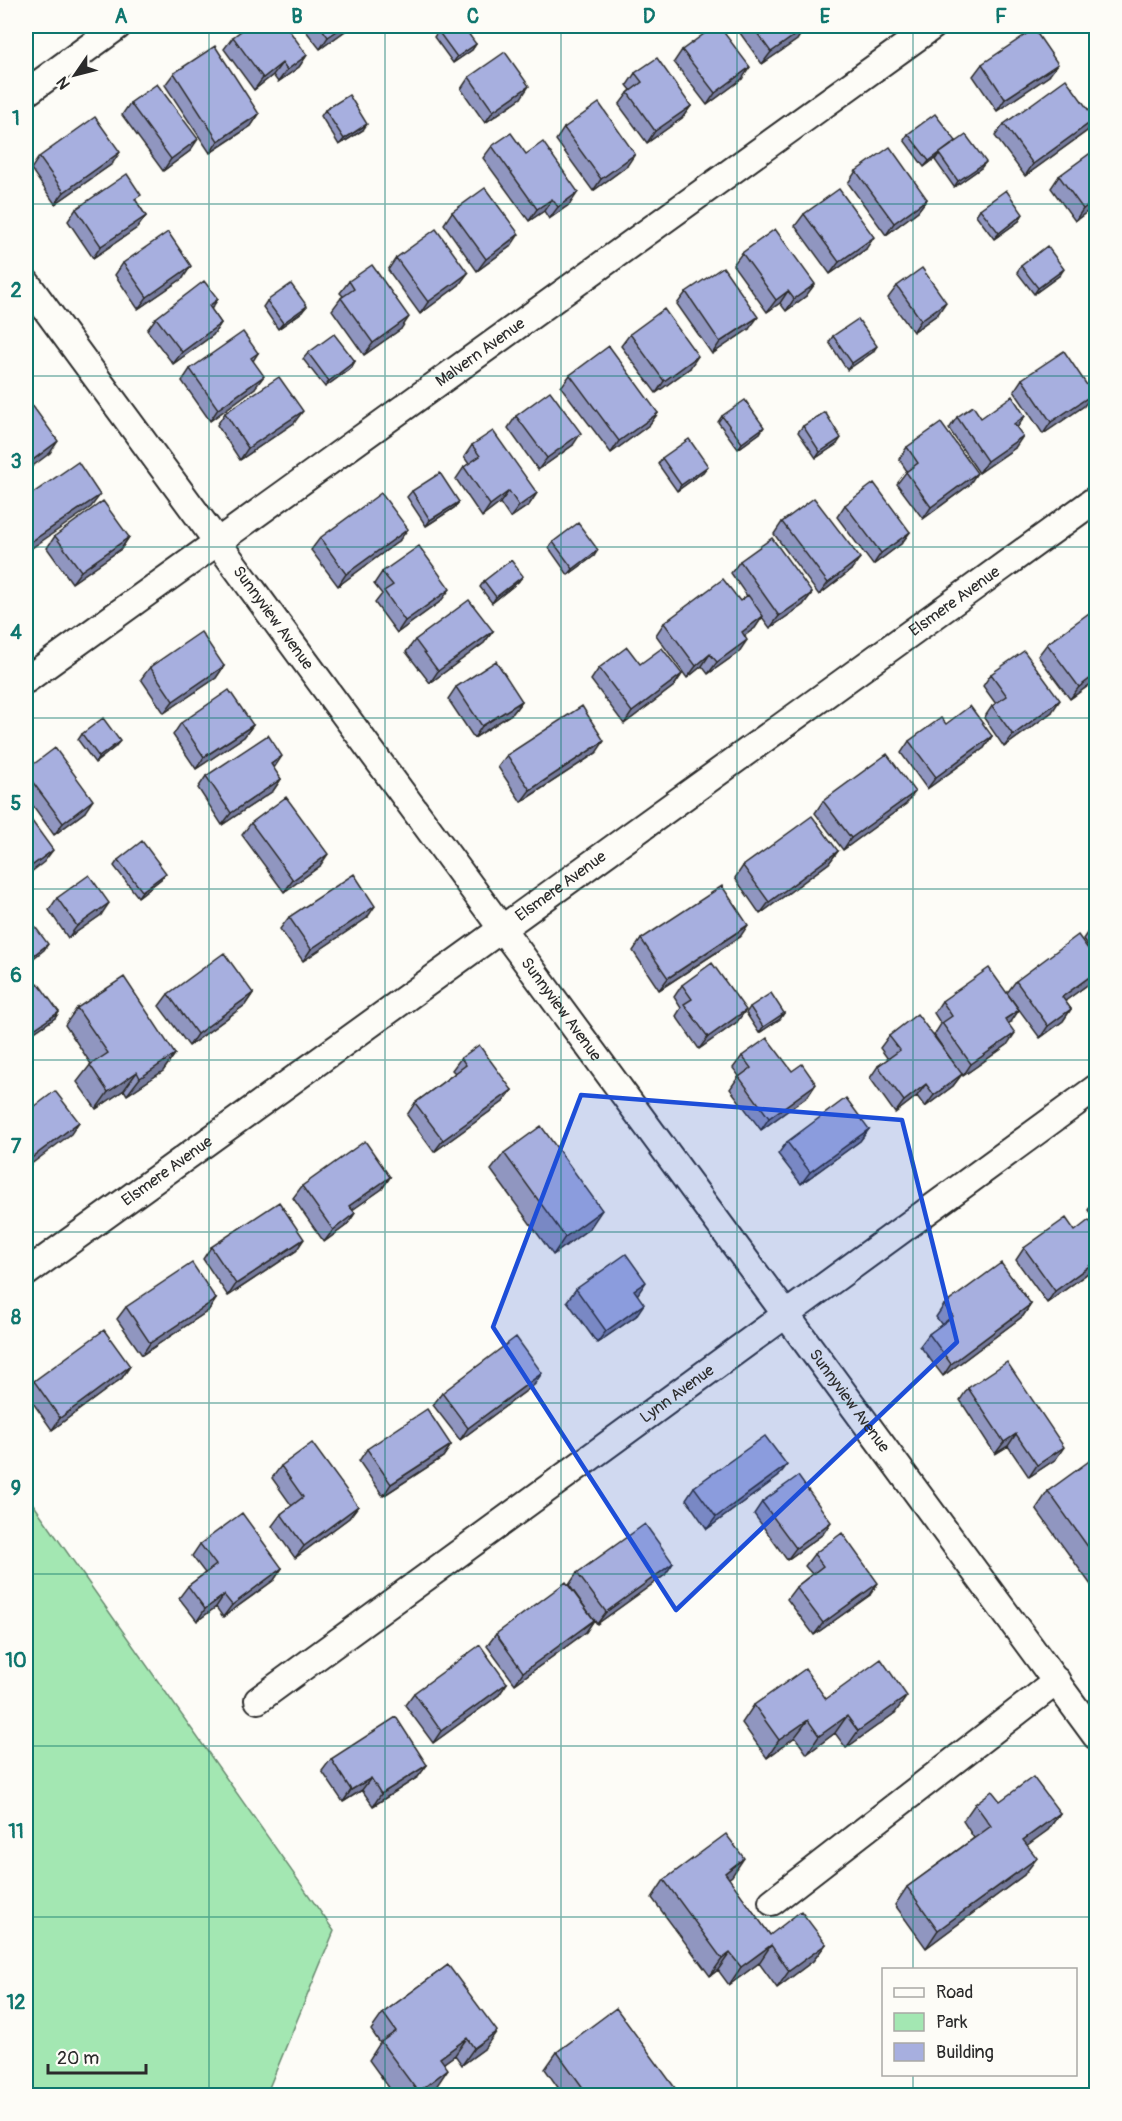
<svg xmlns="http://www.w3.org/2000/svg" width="1122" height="2121" font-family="Pangolin,sans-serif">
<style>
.green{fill:#a3e7b2;stroke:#67896e;stroke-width:1.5}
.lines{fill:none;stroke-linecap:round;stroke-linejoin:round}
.minor-casing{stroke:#2b2b2b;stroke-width:30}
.minor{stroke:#fdfcf7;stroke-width:26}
.wall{fill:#9096c0;stroke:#2b2b2b;stroke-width:1.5}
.shaded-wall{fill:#757a9c;stroke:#2b2b2b;stroke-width:1.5}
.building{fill:#a7afdf;stroke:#2b2b2b;stroke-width:1.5}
.marked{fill:#1d4ed8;fill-opacity:0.2;stroke:#1d4ed8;stroke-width:4.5;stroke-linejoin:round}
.grid{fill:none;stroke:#0f766e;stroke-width:1.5;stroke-opacity:0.55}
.labels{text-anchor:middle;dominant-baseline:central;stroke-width:6;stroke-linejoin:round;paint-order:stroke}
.street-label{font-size:16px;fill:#2b2b2b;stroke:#fdfcf7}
.neatline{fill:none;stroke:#0f766e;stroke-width:2}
.grid-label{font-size:20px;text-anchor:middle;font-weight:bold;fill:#0f766e}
</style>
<rect width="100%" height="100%" fill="#fdfcf7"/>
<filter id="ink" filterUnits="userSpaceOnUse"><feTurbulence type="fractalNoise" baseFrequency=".0167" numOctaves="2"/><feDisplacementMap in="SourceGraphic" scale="12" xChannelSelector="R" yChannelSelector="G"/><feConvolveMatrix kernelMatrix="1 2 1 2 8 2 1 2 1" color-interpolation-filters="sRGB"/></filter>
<g filter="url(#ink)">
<!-- green -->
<path class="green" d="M26,1494L334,1931L266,2095H26Z"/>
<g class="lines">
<!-- minor casing -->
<g class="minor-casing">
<g id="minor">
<path d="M26,93L118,26"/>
<path id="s1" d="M26,282L1096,1736"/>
<path id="s2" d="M26,680L933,26"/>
<path id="s3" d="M26,1273L1096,499"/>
<path id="s4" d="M258,1700L1096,1088"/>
<path d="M772,1902L1057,1681"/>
</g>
</g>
<!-- minor -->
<use href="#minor" class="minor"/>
</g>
<!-- wall -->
<path class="wall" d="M302,26H352L320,49Z
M735,26H804L797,40L762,64Z
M438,31L476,44L472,50L453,63L434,37Z
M233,37L307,55L299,67L278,82L273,75L254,90L224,49Z
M682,50L742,79L707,105L674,62Z
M982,64L1049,76L997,111L973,76Z
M174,73L259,114L251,126L210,153L165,85Z
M635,73L691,106L682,118L647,143L619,105L628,93L631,90L627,85Z
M469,77L521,98L485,123L461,89Z
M130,103L190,151L163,171L122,115Z
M325,110L363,130L339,145L321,116Z
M1004,124L1087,131L1025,176L995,136Z
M564,128L627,166L593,191L556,140Z
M908,134L956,141L953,145L981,168L954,187L935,160L937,157L924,167L904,140Z
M492,146L526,154L570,204L549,219L544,211L529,221L483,158Z
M39,157L112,164L55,204L31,169Z
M856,171L927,199L918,211L886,235L848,183Z
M1059,176L1096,205L1075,221L1051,188Z
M136,201L146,216L137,228L93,258L68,221L76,209Z
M980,209L1019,221L994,239L976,215Z
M452,212L511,246L477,271L444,224Z
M804,214L866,249L830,274L795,226Z
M1096,229V239L1093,234Z
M742,253L806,296L786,311L780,303L767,312L733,265Z
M396,258L459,285L420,314L388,270Z
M123,263L183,278L138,309L115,275Z
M1021,266L1060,275L1034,294L1017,272Z
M349,281L401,329L364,355L332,310L341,298L343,296L340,293Z
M897,286L938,314L913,332L888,298Z
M686,292L749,329L712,354L677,304Z
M267,301L302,312L278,329L263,307Z
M211,309L221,323L213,335L173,364L147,330L156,318Z
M630,334L690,368L656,393L621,346Z
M833,336L873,352L847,370L829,342Z
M258,353L253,361L255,388L210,421L182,381L190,369Z
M308,353L355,361L351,368L325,387L303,359Z
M570,375L658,413L649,425L611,453L561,387Z
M1022,379L1084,406L1043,434L1014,391Z
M225,413L294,423L240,460L217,425Z
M516,416L573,445L538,470L508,428Z
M722,416L760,433L738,449L718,422Z
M957,417L981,418L1017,428L1015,448L979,473L949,429Z
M803,426L837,444L816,458L798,432Z
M472,445L537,493L529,505L510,518L500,503L482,517L456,479L464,467L469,464L464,457Z
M907,447L969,485L923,519L897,484L907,471L899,459Z
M662,458L703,472L677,491L658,464Z
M412,491L459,502L454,508L426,526L407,497Z
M845,505L910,532L901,544L873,565L837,517Z
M782,522L851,570L819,595L774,534Z
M55,536L129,537L121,549L72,583L47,548Z
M320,538L399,541L338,586L311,550Z
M553,542L594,556L568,575L549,548Z
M740,561L812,593L803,605L770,628L762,617L755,628L744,636L739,652L708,674L702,666L687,678L656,635L664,623L740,601L747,596L731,573Z
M382,572L441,601L397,633L375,603L382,594L374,584Z
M484,581L518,582L492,603L480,587Z
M1096,624V680L1070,699L1038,656L1047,644Z
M493,631L484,643L430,683L406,652L415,640Z
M640,664L682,674L674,686L624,724L591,680L599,668Z
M224,666L216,678L164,713L141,679L150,667Z
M991,674L1052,712L1004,747L984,718L992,706L996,704L983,686Z
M456,687L522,701L513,713L474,738L448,699Z
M181,723L253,725L244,737L196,769L173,735Z
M946,724L992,736L984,748L927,789L901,753L909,741Z
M82,734L115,747L95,763L78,740Z
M596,753L521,802L498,767L507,755Z
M273,768L281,779L273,791L222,825L198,788L206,776Z
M26,770L85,812L54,835L26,796Z
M823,801L906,804L843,850L815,813Z
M251,823L320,866L284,892L242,835Z
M838,851L829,863L760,914L735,878L743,866Z
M118,860L161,879L138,897L114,866Z
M57,898L101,915L68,938L49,910Z
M289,917L367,918L303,961L280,929Z
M1096,923V958L1083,939L1091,927Z
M740,937L659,990L633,951L641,939Z
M1096,960V976L1094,980L1065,1001L1071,1009L1063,1021L1040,1038L1007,993L1016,981Z
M682,985L737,1022L699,1049L676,1016L681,1008L674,997Z
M26,991L59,1012L55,1018L30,1035L26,1028Z
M253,993L245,1005L189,1046L159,1006L168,994Z
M942,1001L1011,1022L1008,1023L1007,1045L963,1076L962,1074L953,1086L925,1107L917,1096L895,1113L870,1078L878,1066L888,1059L880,1048L889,1036L955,1065L934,1035L941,1024L934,1013Z
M750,1007L784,1013L780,1019L759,1033L746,1013Z
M77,1008L175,1054L163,1071L127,1095L124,1090L96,1109L77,1082L91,1064L65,1025Z
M742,1056L808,1096L761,1130L730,1089L739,1076L733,1068Z
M461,1058L512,1090L503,1102L434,1152L407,1115L415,1103L455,1073L452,1070Z
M869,1129L860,1141L801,1184L778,1154L787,1142Z
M504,1153L590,1228L553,1255L491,1170Z
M390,1177L382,1189L352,1210L355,1213L347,1225L324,1242L293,1198L302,1186Z
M1096,1198V1221L1088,1210Z
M1096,1230V1267L1047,1303L1016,1260L1024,1248L1075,1231Z
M211,1247L296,1251L228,1296L203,1259Z
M576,1289L637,1294L636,1316L597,1343L567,1301Z
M216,1299L208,1311L142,1355L117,1319L126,1307Z
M1031,1304L1023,1316L943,1376L920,1346L929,1334L942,1325L936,1317L944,1305Z
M130,1366L122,1378L52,1430L26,1393L34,1381Z
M534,1385L460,1440L433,1405L442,1393Z
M968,1388L1056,1459L1029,1477L1008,1446L995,1454L960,1400Z
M451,1445L443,1457L383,1496L359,1461L367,1449Z
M1096,1465V1592L1036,1509L1048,1491Z
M281,1466L358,1506L349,1518L295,1558L272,1526L281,1514L292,1506L272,1478Z
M778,1477L707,1529L686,1499L694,1487Z
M762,1502L823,1534L787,1560L754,1514Z
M200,1544L282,1568L274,1580L223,1617L216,1607L197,1621L179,1598L188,1586L205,1573L192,1556Z
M814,1554L870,1595L814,1635L787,1599L796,1587L812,1574L805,1566Z
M673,1563L665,1575L597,1624L569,1585L577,1573Z
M594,1620L586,1632L515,1684L487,1646L496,1634Z
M507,1683L499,1695L433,1743L405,1705L414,1693Z
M826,1699L895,1713L846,1748L835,1733L807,1754L795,1737L767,1758L742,1723L754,1705Z
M331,1759L427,1765L418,1777L373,1806L362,1790L343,1802L322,1771Z
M1000,1801L1060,1813L1048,1830L1027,1845L1024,1875L926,1948L895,1905L907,1887L974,1838L963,1821L975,1804Z
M732,1876L728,1878L770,1935L826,1944L813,1961L777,1988L759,1963L729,1985L718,1970L710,1976L652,1898L664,1880Z
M448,1965L484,2049L462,2065L455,2055L444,2063L436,2087L424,2096H395L369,2060L380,2043L371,2030L383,2013Z
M557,2052L678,2092L676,2096H564L545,2069Z"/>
<!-- shaded-wall -->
<path class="shaded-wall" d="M344,26H352L320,49L328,37Z
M805,28L797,40L762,64L771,52Z
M476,44L472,50L453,63L457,57Z
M307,55L299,67L278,82L287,70Z
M282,63L273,75L254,90L263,78Z
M1058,64L1049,76L997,111L1005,99Z
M750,67L742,79L707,105L715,93Z
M529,86L521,98L485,123L493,111Z
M691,106L682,118L647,143L655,131Z
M259,114L251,126L210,153L218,141Z
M1095,119L1087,131L1025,176L1033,164Z
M367,124L363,130L339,145L344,139Z
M198,139L190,151L163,171L171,159Z
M956,141L951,147L939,154L937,157L924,167L929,161Z
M120,152L112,164L55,204L64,192Z
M635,154L627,166L593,191L601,179Z
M986,162L981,168L954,187L958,181Z
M578,192L570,204L549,219L558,207Z
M552,199L544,211L529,221L537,209Z
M927,199L918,211L886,235L894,223Z
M1096,199V205L1075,221L1083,209Z
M1023,214L1019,221L994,239L999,233Z
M146,216L137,228L93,258L101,246Z
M519,234L511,246L477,271L486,259Z
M874,237L866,249L830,274L839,262Z
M191,266L183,278L138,309L147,297Z
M1064,269L1060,275L1034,294L1038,288Z
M468,273L459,285L420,314L428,302Z
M815,284L806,296L786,311L794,299Z
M788,291L780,303L767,312L776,300Z
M218,299L210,311L209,306Z
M946,302L938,314L913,332L921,320Z
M307,306L302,312L278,329L283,323Z
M409,317L401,329L364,355L373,343Z
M758,317L749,329L712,354L720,342Z
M221,323L213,335L173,364L182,352Z
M877,346L873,352L847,370L852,363Z
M698,356L690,368L656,393L664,381Z
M355,361L351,368L325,387L329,381Z
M264,376L255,388L210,421L218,409Z
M1093,394L1084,406L1043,434L1051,422Z
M303,411L294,423L240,460L248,448Z
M658,413L649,425L611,453L619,441Z
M1025,416L1017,428L1014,424Z
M764,427L760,433L738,449L742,443Z
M581,433L573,445L538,470L547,458Z
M1023,436L1015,448L979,473L987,461Z
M841,438L837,444L816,458L820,452Z
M58,441L50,453L26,471V465Z
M708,466L703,472L677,491L681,485Z
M977,473L969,485L923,519L931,507Z
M509,491L500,503L482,517L490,505Z
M537,493L529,505L510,518L519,506Z
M100,495L91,507L26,552V545Z
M459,502L454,508L426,526L430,520Z
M408,529L399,541L338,586L346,574Z
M910,532L901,544L873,565L881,553Z
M129,537L121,549L72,583L81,571Z
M598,550L594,556L568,575L573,569Z
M860,558L851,570L819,595L828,583Z
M523,576L518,582L492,603L496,597Z
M450,589L441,601L397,633L405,621Z
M812,593L803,605L770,628L779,616Z
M763,616L755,628L733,644L742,632Z
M493,631L484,643L430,683L438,671Z
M747,640L739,652L708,674L717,662Z
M710,654L702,666L687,678L696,666Z
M224,666L216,678L164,713L173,701Z
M682,674L674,686L624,724L632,712Z
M1096,674V680L1070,699L1079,687Z
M1060,700L1052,712L1004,747L1013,735Z
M522,701L513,713L474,738L482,726Z
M253,725L244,737L196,769L204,757Z
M992,736L984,748L927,789L936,777Z
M120,741L115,747L95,763L99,757Z
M604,741L596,753L521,802L530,790Z
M282,756L274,768L271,764Z
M281,779L273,791L222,825L231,813Z
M915,792L906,804L843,850L851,838Z
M93,800L85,812L54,835L63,823Z
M53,850L44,862L26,876V870Z
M838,851L829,863L760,914L769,902Z
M328,854L320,866L284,892L293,880Z
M166,873L161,879L138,897L142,891Z
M109,903L101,915L68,938L77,926Z
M375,906L367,918L303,961L311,949Z
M748,925L740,937L659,990L668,978Z
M48,944L44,950L26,964V961Z
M1096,972V976L1094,980L1054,1009L1062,997Z
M253,993L245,1005L189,1046L197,1034Z
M1071,1009L1063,1021L1040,1038L1048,1026Z
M746,1010L737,1022L699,1049L708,1037Z
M1019,1010L1011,1022L997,1031L1005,1019Z
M59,1012L55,1018L30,1035L34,1029Z
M784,1013L780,1019L759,1033L763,1027Z
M1015,1033L1007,1045L963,1076L971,1064Z
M175,1054L163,1071L127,1095L140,1078Z
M137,1072L124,1090L96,1109L108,1092Z
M962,1074L953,1086L925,1107L934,1095Z
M816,1084L808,1096L761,1130L769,1118Z
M926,1084L917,1096L895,1113L904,1101Z
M512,1090L503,1102L434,1152L443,1140Z
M79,1122L71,1134L26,1168V1162Z
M869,1129L860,1141L801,1184L810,1172Z
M390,1177L382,1189L341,1218L349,1206Z
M602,1210L590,1228L553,1255L565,1237Z
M355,1213L347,1225L324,1242L333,1230Z
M304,1239L296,1251L228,1296L236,1284Z
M1096,1261V1267L1047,1303L1055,1291Z
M646,1282L638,1294L626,1302L634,1290Z
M216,1299L208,1311L142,1355L150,1343Z
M644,1304L636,1316L597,1343L606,1331Z
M1031,1304L1023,1316L943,1376L951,1364Z
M130,1366L122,1378L52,1430L60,1418Z
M542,1373L534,1385L460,1440L468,1428Z
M1016,1434L1008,1446L995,1454L1004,1442Z
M451,1445L443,1457L383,1496L391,1484Z
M1064,1447L1056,1459L1029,1477L1037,1465Z
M787,1465L778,1477L707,1529L716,1517Z
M358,1506L349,1518L295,1558L304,1546Z
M831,1522L823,1534L787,1560L796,1548Z
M673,1563L665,1575L597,1624L606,1612Z
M282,1568L274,1580L223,1617L232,1605Z
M878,1583L870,1595L814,1635L823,1623Z
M224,1595L216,1607L197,1621L205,1609Z
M594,1620L586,1632L515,1684L523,1672Z
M507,1683L499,1695L433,1743L441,1731Z
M907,1696L895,1713L846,1748L858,1731Z
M847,1716L835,1733L807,1754L819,1736Z
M808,1720L795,1737L767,1758L779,1740Z
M427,1765L418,1777L373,1806L381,1794Z
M371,1778L362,1790L343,1802L351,1790Z
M1060,1813L1048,1830L1011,1857L1023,1840Z
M744,1858L732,1876L712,1891L725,1873Z
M1037,1858L1024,1875L926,1948L938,1930Z
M826,1944L813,1961L777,1988L789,1971Z
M771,1945L759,1963L729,1985L741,1967Z
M730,1953L718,1970L710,1976L722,1959Z
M497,2031L484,2049L462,2065L474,2048Z
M467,2038L455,2055L427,2075L440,2058Z
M448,2069L436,2087L424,2096H415L418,2092Z"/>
<!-- building -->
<path class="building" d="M248,26H286L307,55L287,70L282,63L263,78L233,37Z
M320,26H344L328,37Z
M446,26H463L476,44L457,57L438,31Z
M715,26H719L750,67L715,93L682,50Z
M752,26H804L805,28L771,52Z
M1034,29L1058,64L1005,99L982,64Z
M215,46L259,114L218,141L174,73Z
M505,52L529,86L493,111L469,77Z
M657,58L691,106L655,131L628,93L642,82L635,73Z
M1066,79L1095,119L1033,164L1004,124Z
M157,84L198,139L171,159L130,103Z
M349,95L367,124L344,139L325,110Z
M599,103L635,154L601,179L564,128Z
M935,114L956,141L929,161L908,134Z
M95,117L120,152L64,192L39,157Z
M511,133L526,154L543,142L578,192L558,207L552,199L537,209L492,146Z
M966,135L986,162L958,181L939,154Z
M890,147L927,199L894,223L856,171Z
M1096,149V199L1083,209L1059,176Z
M127,174L141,195L135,199L146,216L101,246L76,209Z
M485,188L519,234L486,259L452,212Z
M839,189L874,237L839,262L804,214Z
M1006,190L1023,214L999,233L980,209Z
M436,229L468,273L428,302L396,258Z
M775,229L815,284L794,299L788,291L776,300L742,253Z
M168,232L191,266L147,297L123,263Z
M1047,246L1064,269L1038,288L1021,266Z
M372,265L409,317L373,343L341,298L354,289L349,281Z
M723,267L758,317L720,342L686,292Z
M922,268L946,302L921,320L897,286Z
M204,281L218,299L209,306L221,323L182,352L156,318Z
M291,284L307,306L283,323L267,301Z
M664,309L698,356L664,381L630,334Z
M858,319L877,346L852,363L833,336Z
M243,332L258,353L251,358L264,376L218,409L190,369Z
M334,334L355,361L329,381L308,353Z
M609,346L658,413L619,441L570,375Z
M1064,351L1093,394L1051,422L1022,379Z
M279,377L303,411L248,448L225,413Z
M550,391L581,433L547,458L516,416Z
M1012,396L1025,416L1014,424L1023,436L987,461L957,417L973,406L981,418Z
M745,400L764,427L742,443L722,416Z
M32,405L58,441L26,465V409Z
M825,412L841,438L820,452L803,426Z
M941,423L977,473L931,507L906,472L918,463L907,447Z
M493,431L537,493L519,506L509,491L490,505L464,467L480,456L472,445Z
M689,439L708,466L681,485L662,458Z
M78,462L100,495L26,545V498Z
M440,473L459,502L430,520L412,491Z
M874,483L910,532L881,553L845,505Z
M381,493L408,529L346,574L320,538Z
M814,498L860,558L828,583L782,522Z
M103,501L129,537L81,571L55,536Z
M578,523L598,550L573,569L553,542Z
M772,538L812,593L779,616L740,561Z
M419,546L450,589L405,621L384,591L393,585L382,572Z
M511,560L523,576L496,597L484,581Z
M723,579L740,601L748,595L763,616L742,632L747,640L717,662L710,654L696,666L664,623Z
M469,600L493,631L438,671L415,640Z
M1089,613L1096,624V674L1079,687L1047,644Z
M201,632L224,666L173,701L150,667Z
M627,647L640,664L662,648L682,674L632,712L599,668Z
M1024,651L1060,700L1013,735L992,706L1007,696L991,674Z
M496,661L522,701L482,726L456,687Z
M229,690L253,725L204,757L181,723Z
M582,706L604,741L530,790L507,755Z
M970,706L992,736L936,777L909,741L941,718L946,724Z
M103,718L120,741L99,757L82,734Z
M268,735L282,756L271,764L281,779L231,813L206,776Z
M55,748L93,800L63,823L26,773V770Z
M887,754L915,792L851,838L823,801Z
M286,797L328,854L293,880L251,823Z
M26,813L53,850L26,870Z
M812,816L838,851L769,902L743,866Z
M142,841L166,873L142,891L118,860Z
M354,874L375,906L311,949L289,917Z
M89,875L109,903L77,926L57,898Z
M722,886L748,925L668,978L641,939Z
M27,916L48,944L26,961V917Z
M1096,923V934L1091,927Z
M1078,935L1096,960V972L1062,997L1071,1009L1048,1026L1016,981Z
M224,953L253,993L197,1034L168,994Z
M712,963L746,1010L708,1037L684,1004L692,999L682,985Z
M989,968L1019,1010L1005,1019L1015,1033L971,1064L942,1023L952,1016L942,1001Z
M124,977L175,1054L140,1078L137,1072L108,1092L90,1065L108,1053L77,1008Z
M38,983L59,1012L34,1029L26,1016V991Z
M771,993L784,1013L763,1027L750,1007Z
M917,1014L962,1074L934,1095L926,1084L904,1101L878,1066L900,1050L889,1036Z
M767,1038L792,1071L802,1064L816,1084L769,1118L739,1077L751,1068L742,1056Z
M479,1045L512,1090L443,1140L415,1103L466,1065L461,1058Z
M55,1091L79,1122L26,1162V1113Z
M846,1098L869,1129L810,1172L787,1142Z
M541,1126L602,1210L565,1237L504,1153Z
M365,1141L390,1177L349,1206L355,1213L333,1230L302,1186Z
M279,1202L304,1239L236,1284L211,1247Z
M1066,1218L1075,1231L1089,1220L1096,1230V1261L1055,1291L1024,1248Z
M626,1254L646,1282L634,1290L644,1304L606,1331L576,1289Z
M192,1263L216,1299L150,1343L126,1307Z
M1001,1263L1031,1304L951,1364L929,1334L953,1316L944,1305Z
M104,1330L130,1366L60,1418L34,1381Z
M516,1337L542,1373L468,1428L442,1393Z
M1007,1362L1064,1447L1037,1465L1016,1434L1004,1442L968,1388Z
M427,1409L451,1445L391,1484L367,1449Z
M765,1436L787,1465L716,1517L694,1487Z
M312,1443L358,1506L304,1546L281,1514L303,1497L281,1466Z
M1092,1459L1096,1465V1558L1048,1491Z
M798,1476L831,1522L796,1548L762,1502Z
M242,1513L282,1568L232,1605L224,1595L205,1609L188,1586L216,1565L200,1544Z
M645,1524L673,1563L606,1612L577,1573Z
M842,1533L878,1583L823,1623L796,1587L823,1566L814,1554Z
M566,1582L594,1620L523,1672L496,1634Z
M480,1645L507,1683L441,1731L414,1693Z
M881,1659L907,1696L858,1731L847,1716L819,1736L808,1720L779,1740L754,1705L805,1669L826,1699Z
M396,1717L427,1765L381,1794L371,1778L351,1790L331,1759Z
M1033,1777L1060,1813L1023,1840L1037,1858L938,1930L907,1887L991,1826L975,1804L992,1791L1000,1801Z
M726,1834L744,1858L725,1873L770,1935L801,1911L826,1944L789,1971L771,1945L741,1967L730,1953L722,1959L664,1880Z
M448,1965L497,2031L474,2048L467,2038L440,2058L448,2069L418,2092L381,2042L396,2031L383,2013Z
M616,2008L678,2092L674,2096H589L557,2052Z"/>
</g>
<!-- marked area -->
<path class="marked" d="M581,1095L902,1120L957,1342L676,1610L493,1327Z"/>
<!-- grid -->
<path class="grid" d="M209,26V2096M385,26V2096M561,26V2096M737,26V2096M913,26V1970M26,204H1096M26,376H1096M26,547H1096M26,718H1096M26,889H1096M26,1060H1096M26,1232H1096M26,1403H1096M26,1574H1096M26,1746H1096M26,1917H1096M913,2074V2096"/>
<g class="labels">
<!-- street labels -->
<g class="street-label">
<text stroke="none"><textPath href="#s2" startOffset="560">Malvern Avenue</textPath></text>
<text stroke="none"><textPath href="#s3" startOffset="1146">Elsmere Avenue</textPath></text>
<text stroke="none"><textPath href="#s1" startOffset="417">Sunnyview Avenue</textPath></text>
<text stroke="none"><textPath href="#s3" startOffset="660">Elsmere Avenue</textPath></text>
<text stroke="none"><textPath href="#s1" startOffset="903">Sunnyview Avenue</textPath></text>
<text stroke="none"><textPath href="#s3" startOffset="174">Elsmere Avenue</textPath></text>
<text stroke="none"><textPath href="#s4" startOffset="519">Lynn Avenue</textPath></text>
<text stroke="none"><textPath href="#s1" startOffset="1389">Sunnyview Avenue</textPath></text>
</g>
</g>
<!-- margin -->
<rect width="1122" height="2121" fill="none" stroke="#fdfcf7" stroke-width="66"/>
<!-- legend -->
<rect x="882" y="1968" width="195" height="108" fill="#fdfcf7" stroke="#a9a8a5" stroke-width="1.5"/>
<rect x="894" y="1988" width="30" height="9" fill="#fdfcf7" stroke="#a9a8a5" stroke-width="1.5"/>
<text x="936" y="1998" font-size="18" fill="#2b2b2b">Road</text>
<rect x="894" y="2013" width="30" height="18" fill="#a3e7b2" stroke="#a9a8a5" stroke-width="1.5"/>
<text x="936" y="2028" font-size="18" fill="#2b2b2b">Park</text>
<rect x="894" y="2043" width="30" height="18" fill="#a7afdf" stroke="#a9a8a5" stroke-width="1.5"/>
<text x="936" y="2058" font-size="18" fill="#2b2b2b">Building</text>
<!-- north arrow -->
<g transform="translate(75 75) rotate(235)" stroke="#fdfcf7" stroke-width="4.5" paint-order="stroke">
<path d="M0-4.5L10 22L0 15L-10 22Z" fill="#2b2b2b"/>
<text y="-9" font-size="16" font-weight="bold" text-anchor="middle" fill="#2b2b2b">N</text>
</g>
<!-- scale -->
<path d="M48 2064v9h98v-9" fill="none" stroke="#2b2b2b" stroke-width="3"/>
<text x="57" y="2064" font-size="18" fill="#2b2b2b" stroke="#fdfcf7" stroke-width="4.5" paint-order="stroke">20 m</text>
<rect x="33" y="33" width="1056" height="2055" class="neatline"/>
<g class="grid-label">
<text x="121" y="23">A</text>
<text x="297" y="23">B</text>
<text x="473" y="23">C</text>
<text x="649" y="23">D</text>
<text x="825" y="23">E</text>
<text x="1001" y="23">F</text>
<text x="16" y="125">1</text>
<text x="16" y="297">2</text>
<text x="16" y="468">3</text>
<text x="16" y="639">4</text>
<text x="16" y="810">5</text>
<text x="16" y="982">6</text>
<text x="16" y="1153">7</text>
<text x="16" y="1324">8</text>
<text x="16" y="1495">9</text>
<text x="16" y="1667">10</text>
<text x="16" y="1838">11</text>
<text x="16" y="2009">12</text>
</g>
</svg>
